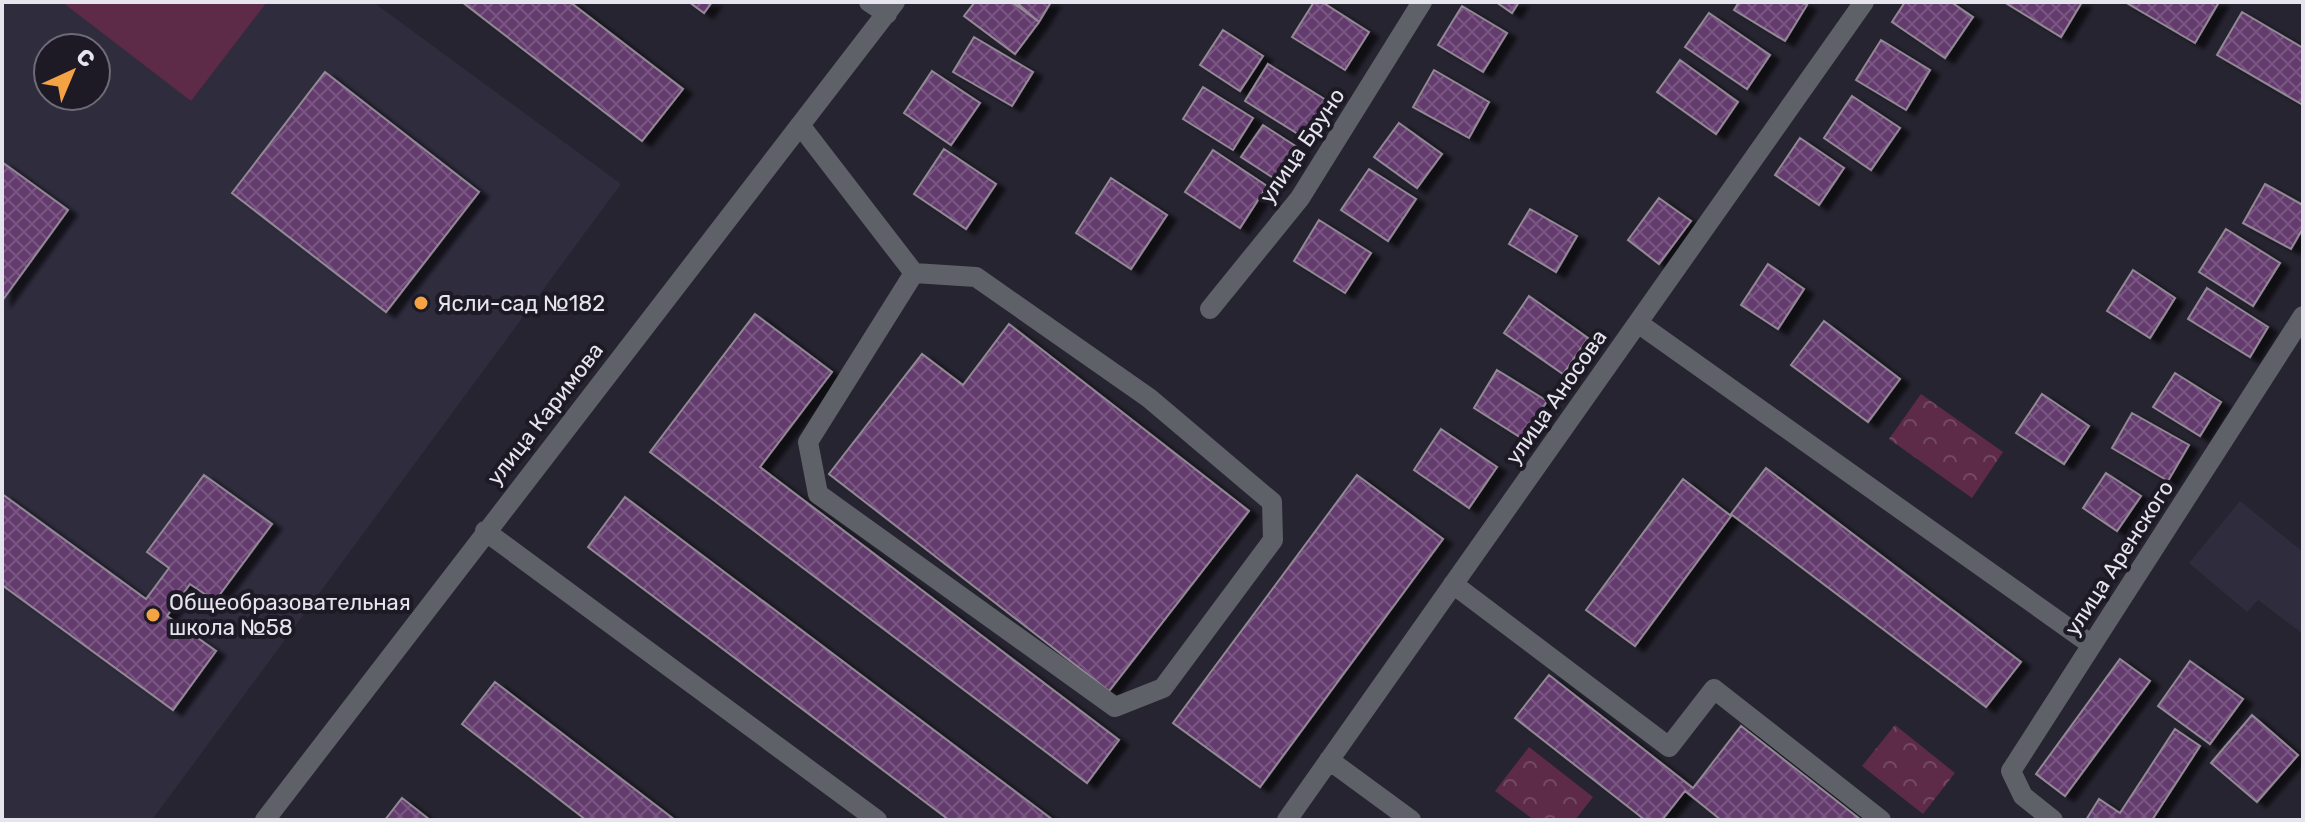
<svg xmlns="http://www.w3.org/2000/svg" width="2305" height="822" font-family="Rubik,sans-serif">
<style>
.built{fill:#2f2c3e;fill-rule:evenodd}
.forest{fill:url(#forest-crowns)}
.garden{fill:#5d2a47}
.building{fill:url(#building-cross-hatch);stroke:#938895;stroke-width:2;filter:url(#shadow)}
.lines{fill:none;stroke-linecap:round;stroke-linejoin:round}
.minor{stroke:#5e6167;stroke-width:20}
.poi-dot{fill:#f4a344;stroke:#1d1a26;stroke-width:3}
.labels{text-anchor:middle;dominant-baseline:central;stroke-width:8;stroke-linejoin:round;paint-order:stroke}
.street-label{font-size:22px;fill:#e6e5ee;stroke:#1d1a26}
.poi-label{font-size:22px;fill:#e6e5ee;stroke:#1d1a26;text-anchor:start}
</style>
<defs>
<pattern id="forest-crowns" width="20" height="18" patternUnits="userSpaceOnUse" patternTransform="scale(2)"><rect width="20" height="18" fill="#5d2a47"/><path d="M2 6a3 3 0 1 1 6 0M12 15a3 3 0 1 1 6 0" fill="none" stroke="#744962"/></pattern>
<pattern id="building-cross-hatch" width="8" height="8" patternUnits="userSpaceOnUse" patternTransform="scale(2)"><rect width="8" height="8" fill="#643b6d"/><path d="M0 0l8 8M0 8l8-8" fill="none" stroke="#7a5782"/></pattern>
<filter id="shadow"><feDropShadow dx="9" dy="5" stdDeviation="2" flood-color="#0009"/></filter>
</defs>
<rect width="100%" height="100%" fill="#262430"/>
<!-- built -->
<path class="built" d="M2,2H373L621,184L152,820H2ZM48,48H96V96H48Z
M2240,501L2303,552V634L2258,600L2247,612L2189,563Z"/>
<!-- forest -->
<path class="forest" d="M1921,394L2003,452L1972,498L1889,439Z
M1895,725L1955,773L1923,814L1862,766Z
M1529,747L1593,797L1575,820H1534L1495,791Z"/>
<!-- garden -->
<path class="garden" d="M62,2H267L191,101Z"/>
<!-- building -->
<path class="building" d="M462,2H570L683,89L642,141Z
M689,2H712L704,13Z
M975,2H1012L1039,22L1015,54L964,16Z
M1016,2H1051L1039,22Z
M1314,2H1322L1369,32L1345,70L1292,37Z
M1496,2H1519L1512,13Z
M1739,2H1801L1807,5L1785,41L1734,10Z
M1905,2H1951L1973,17L1945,58L1892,22Z
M2004,2H2082L2061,37Z
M2125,2H2219L2195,43Z
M1462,6L1507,33L1483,72L1438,45Z
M2242,12L2303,48V105L2217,55Z
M1709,13L1770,55L1747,89L1685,47Z
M1223,30L1263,56L1240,91L1200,65Z
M974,37L1033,72L1012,106L953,72Z
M1881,40L1930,70L1906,110L1856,80Z
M1680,60L1738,102L1716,134L1657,92Z
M1268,64L1326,100L1303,137L1245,101Z
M1434,70L1489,102L1469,138L1413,107Z
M932,71L980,103L951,145L904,113Z
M325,72L479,192L386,312L232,193Z
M1203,87L1253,118L1233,150L1183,119Z
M1852,96L1900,128L1871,170L1824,138Z
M1399,123L1442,154L1417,188L1374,157Z
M1263,125L1300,149L1278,181L1241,157Z
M1800,138L1844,168L1819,205L1775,175Z
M944,149L996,184L966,229L914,194Z
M1213,150L1267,186L1240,228L1185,192Z
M2,162L68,210L2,301Z
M1369,169L1416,199L1388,241L1341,210Z
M1111,178L1167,215L1131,269L1076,233Z
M2265,184L2303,205V228L2291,249L2243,223Z
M1659,198L1691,221L1659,264L1628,240Z
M1530,209L1577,236L1556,272L1509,244Z
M1319,220L1371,253L1345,293L1294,261Z
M2226,229L2280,263L2253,306L2199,272Z
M1768,264L1804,289L1778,329L1741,305Z
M2133,270L2175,298L2150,338L2107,311Z
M2207,288L2268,327L2250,357L2188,319Z
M1529,296L1588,338L1563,374L1504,333Z
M755,314L832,372L760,467L1119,740L1087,783L650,452Z
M1824,321L1900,379L1868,422L1791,365Z
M1009,324L1249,511L1109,691L829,474L922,354L963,385Z
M1497,370L1547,401L1523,439L1474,408Z
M2175,373L2221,402L2200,436L2153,407Z
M2042,394L2089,426L2064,464L2016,433Z
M2132,413L2189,445L2168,481L2112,448Z
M1441,429L1497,467L1469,508L1414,470Z
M1766,468L2021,662L1986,707L1731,514Z
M2106,473L2141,496L2117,531L2083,508Z
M204,475L272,524L215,601L190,584L167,616L216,651L173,710L2,585V494L146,599L169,568L147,552Z
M1357,475L1443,539L1260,787L1173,723Z
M1683,479L1731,516L1635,646L1586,610Z
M625,497L1053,820H949L588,547Z
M2120,659L2150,681L2065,796L2036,774Z
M2190,661L2243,699L2210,744L2158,706Z
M1549,675L1693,788L1741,726L1861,820H1721L1685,791L1662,820H1645L1515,718Z
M495,682L675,820H586L462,724Z
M2252,715L2298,755L2257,802L2211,763Z
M2175,729L2200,746L2152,820H2086L2099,799L2120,813Z
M402,798L430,820H385Z"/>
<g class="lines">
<!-- minor -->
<path class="minor" d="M869,2L887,14
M800,125L914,273L976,277L1149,398L1272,502L1273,540L1163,688L1115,707L818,494L808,442L914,273
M1210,309L1300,198L1422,2
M1638,323L2092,645
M485,531L877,820
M1453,584L1669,747L1714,689L1881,820
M1329,760L1411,820
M265,820L895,2
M1287,820L1864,2
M2053,820L2023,796L2011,771L2303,316"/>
</g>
<!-- markers -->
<g class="poi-dot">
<circle cx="421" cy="303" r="8"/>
<circle cx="153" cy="615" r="8"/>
</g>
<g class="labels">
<!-- street labels -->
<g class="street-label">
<text transform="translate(1302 146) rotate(-56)">улица Бруно</text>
<text transform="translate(1556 397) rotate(-55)">улица Аносова</text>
<text transform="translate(545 414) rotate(-52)">улица Каримова</text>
<text transform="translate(2119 558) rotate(-57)">улица Аренского</text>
</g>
<!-- poi labels -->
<g class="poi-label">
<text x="437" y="303">Ясли-сад №182</text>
<text x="169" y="602">Общеобразовательная<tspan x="169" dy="25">школа №58</tspan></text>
</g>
</g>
<!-- border -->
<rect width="2305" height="822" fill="none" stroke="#e6e5ee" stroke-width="8"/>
<!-- north arrow -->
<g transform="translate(72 72) rotate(44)"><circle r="38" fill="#1d1a26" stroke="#6d6b76" stroke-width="2"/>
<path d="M0-6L14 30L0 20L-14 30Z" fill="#f4a344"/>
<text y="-12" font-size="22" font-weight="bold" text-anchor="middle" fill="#e6e5ee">С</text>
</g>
</svg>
